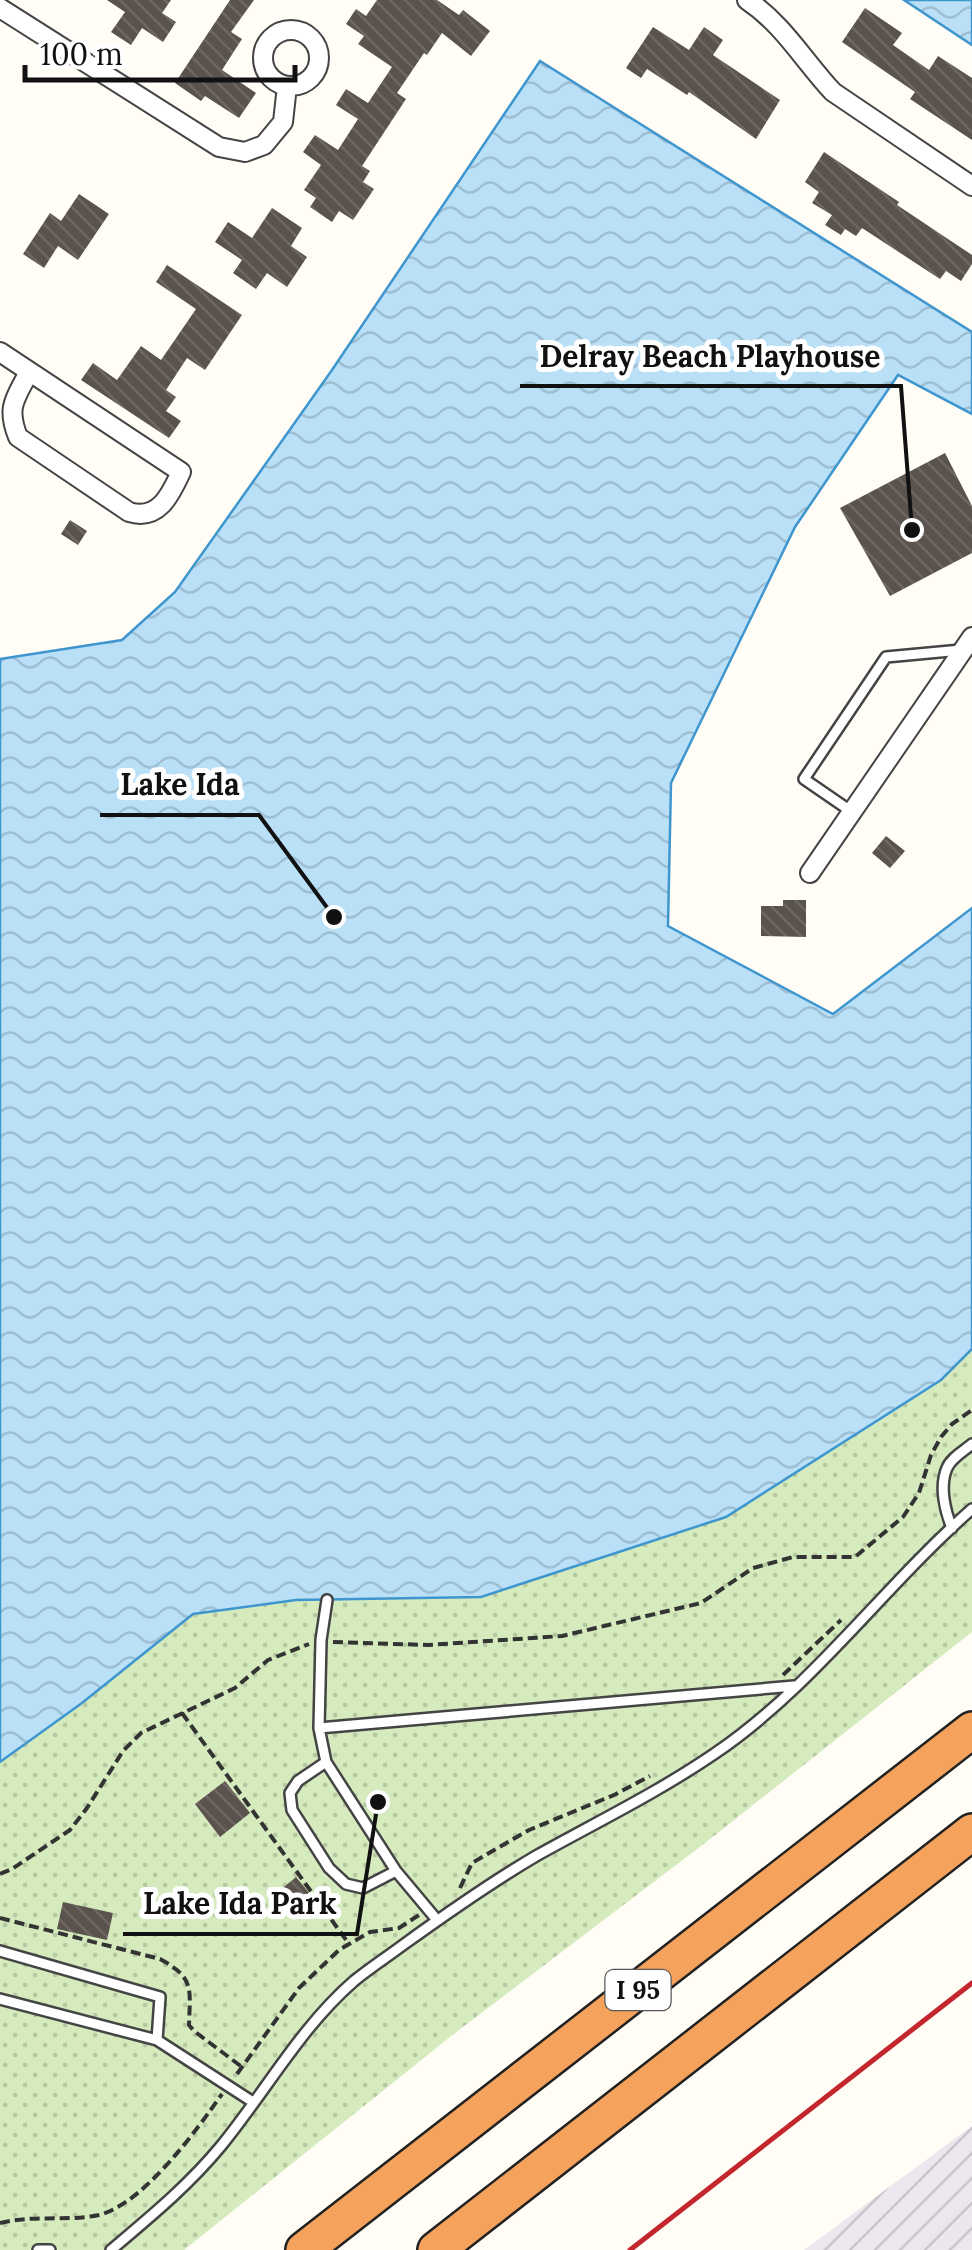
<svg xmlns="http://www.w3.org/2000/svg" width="972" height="2250" font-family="Lora,serif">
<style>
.industrial{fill:url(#industrial-furrows)}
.park{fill:url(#park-dots)}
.water{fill:url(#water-waves);stroke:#3f96cf;stroke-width:2.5}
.building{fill:url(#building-back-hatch)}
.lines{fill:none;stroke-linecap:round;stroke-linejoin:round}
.service-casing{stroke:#444;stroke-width:14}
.minor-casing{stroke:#444;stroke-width:22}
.motorway-casing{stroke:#222;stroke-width:40}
.path{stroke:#333;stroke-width:4;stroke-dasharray:10 5;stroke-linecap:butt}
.service{stroke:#fff;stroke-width:9}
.minor{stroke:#fff;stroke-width:18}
.motorway{stroke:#f5a25d;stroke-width:35}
.rail{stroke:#c4262e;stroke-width:5}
.labels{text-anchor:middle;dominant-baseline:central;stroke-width:10;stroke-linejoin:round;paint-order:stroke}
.shield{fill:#fff;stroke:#585858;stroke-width:2.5}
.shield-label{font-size:25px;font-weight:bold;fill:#111}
.leader{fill:none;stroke:#111;stroke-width:4}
.callout-dot{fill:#111;stroke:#fff;stroke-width:4}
.callout-label{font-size:30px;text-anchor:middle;font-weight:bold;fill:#111;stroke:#fff;stroke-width:10;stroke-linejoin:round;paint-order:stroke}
</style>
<defs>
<pattern id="industrial-furrows" width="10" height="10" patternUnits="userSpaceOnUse" patternTransform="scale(2.5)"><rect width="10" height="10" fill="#eee6ef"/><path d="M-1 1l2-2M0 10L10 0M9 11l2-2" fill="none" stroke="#cbc4cc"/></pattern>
<pattern id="park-dots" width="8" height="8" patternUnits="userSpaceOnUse" patternTransform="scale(2.5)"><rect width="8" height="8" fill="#d5ebbd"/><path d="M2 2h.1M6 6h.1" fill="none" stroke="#b6c8a1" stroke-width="1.8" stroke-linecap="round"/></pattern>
<pattern id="water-waves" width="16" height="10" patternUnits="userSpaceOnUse" patternTransform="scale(2.5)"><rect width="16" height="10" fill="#b9e0f7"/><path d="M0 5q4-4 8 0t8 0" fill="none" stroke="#9ebfd3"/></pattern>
<pattern id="building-back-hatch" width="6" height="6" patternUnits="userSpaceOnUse" patternTransform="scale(2.5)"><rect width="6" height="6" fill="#5a524d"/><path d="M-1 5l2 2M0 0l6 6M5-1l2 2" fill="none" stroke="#6d6662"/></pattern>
</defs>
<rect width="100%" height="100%" fill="#fffdf5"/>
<!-- industrial -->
<path class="industrial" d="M972,2126V2250H804Z"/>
<!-- park -->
<path class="park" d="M972,1349V1632L705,1843L455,2033L184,2250H0V1762L82,1703L192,1614L296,1600L726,1517L941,1380Z"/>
<!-- water -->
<path class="water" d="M904,0H972V45Z
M540,61L972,332V414L898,375L795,527L671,783L668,926L833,1014L972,908V1349L941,1380L726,1517L481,1597L296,1600L193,1614L82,1703L0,1762V659L122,640L175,592L332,370Z"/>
<!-- building -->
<path class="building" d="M107,0H171L162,13L176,22L163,42L142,28L131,45L111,32L125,12Z
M230,0H254L231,32L242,39L222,70L256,93L239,118L205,96L201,101L175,83Z
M377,0H437L459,15L463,10L490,31L471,56L442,33L427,55L424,53L397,93L406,99L362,166L370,171L363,182L374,189L353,220L339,211L332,222L310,207L316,198L304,190L321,165L303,152L315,135L338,150L358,119L336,105L346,89L368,103L392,67L358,44L364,36L346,24L356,9L366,16Z
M865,8L902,33L893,45L929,70L938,56L972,78V140L910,99L915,92L842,42Z
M653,27L689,50L704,27L723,40L713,55L780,100L756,139L689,92L687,95L647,69L641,78L626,68Z
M824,152L899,202L897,205L972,255V264L961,281L946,271L940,279L862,228L856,236L845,229L841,235L825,225L832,215L812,203L819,192L805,182Z
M79,194L109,214L78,260L58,246L44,268L23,254L50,213L61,221Z
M272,208L302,228L291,246L307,257L287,287L267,273L256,289L233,273L242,260L215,242L228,222L252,238Z
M167,265L242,315L205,370L187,358L166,390L176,397L166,411L181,421L169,438L81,380L93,363L117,380L141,346L161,360L196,309L156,282Z
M945,453L972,506V553L890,596L840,508Z
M70,520L87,531L78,545L61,534Z
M886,836L905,851L890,868L872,853Z
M783,900H806V937L761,936V906H783Z
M225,1781L250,1813L220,1837L195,1804Z
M296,1877L310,1894L292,1909L278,1892Z
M63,1902L113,1913L107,1940L57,1929Z"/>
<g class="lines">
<!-- service casing -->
<g class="service-casing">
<path id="service" d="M852,812L804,779L886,657L961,650
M952,1528C945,1511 939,1486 947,1468C951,1458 964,1451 972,1444
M327,1600L321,1640L319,1728L326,1762L396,1871L437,1920
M319,1728L794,1686
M326,1762L298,1781L290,1793L292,1810L329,1868L346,1884L363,1888L396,1871
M0,1951L160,1997L157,2040
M0,1999L157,2040L253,2102
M38,2250H50
M111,2250C150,2217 188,2186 221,2146C266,2091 300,2028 354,1981C370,1968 387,1957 403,1945C446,1914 490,1883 536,1856C595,1823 657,1793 714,1754C812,1688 883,1587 972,1509"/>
</g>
<!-- minor casing -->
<g class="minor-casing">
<path id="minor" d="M747,0C783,24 804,61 833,92L972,186
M0,8L219,147L245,152L264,145L283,122L287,86
M263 58a28 28 0 1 1 56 0a28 28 0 1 1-56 0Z
M0,352L181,472C170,496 158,521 129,512L18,437C6,407 15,399 29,372
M810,873L972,637"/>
</g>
<!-- motorway casing -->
<g class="motorway-casing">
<path id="motorway" d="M304,2250L972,1730
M436,2250L972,1832"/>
</g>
<!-- path -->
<path class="path" d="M333,1642L428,1645L562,1636L701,1603L753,1568L793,1557H855L903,1517L919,1493L931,1455L941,1437L952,1424L972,1410
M783,1675L841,1620
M182,1713L349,1944
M0,1874L12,1869L70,1830L87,1808L123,1751L141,1733L235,1688L268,1660L309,1644
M460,1888L472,1863L529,1830L614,1795L650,1776
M0,1918L160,1959C195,1978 190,1989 189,2025L194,2031L242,2067
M237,2074L299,1988L339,1950L370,1932L399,1928L419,1915
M0,2223C31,2215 63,2221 94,2216C140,2209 196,2131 222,2094"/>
<!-- service -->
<use href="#service" class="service"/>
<!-- minor -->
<use href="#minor" class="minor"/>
<!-- motorway -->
<use href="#motorway" class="motorway"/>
<!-- rail -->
<path class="rail" d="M630,2250L972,1983"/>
</g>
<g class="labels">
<!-- shield labels -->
<rect class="shield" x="605.5" y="1970" width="65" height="40" rx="8"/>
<g class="shield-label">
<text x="638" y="1990">I 95</text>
</g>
</g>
<!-- callouts -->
<path class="leader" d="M912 530L901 386H520M334 917L259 815H100M378 1802L357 1934H123"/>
<g class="callout-dot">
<circle cx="912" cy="530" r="10"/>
<circle cx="334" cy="917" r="10"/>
<circle cx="378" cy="1802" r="10"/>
</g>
<g class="callout-label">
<text x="710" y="367">Delray Beach Playhouse</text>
<text x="180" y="795">Lake Ida</text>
<text x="240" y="1914">Lake Ida Park</text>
</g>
<!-- scale -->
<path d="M25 65v15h270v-15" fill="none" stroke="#111111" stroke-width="5"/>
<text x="40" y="65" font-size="30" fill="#111111" stroke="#ffffff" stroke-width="8" paint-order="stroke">100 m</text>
</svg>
